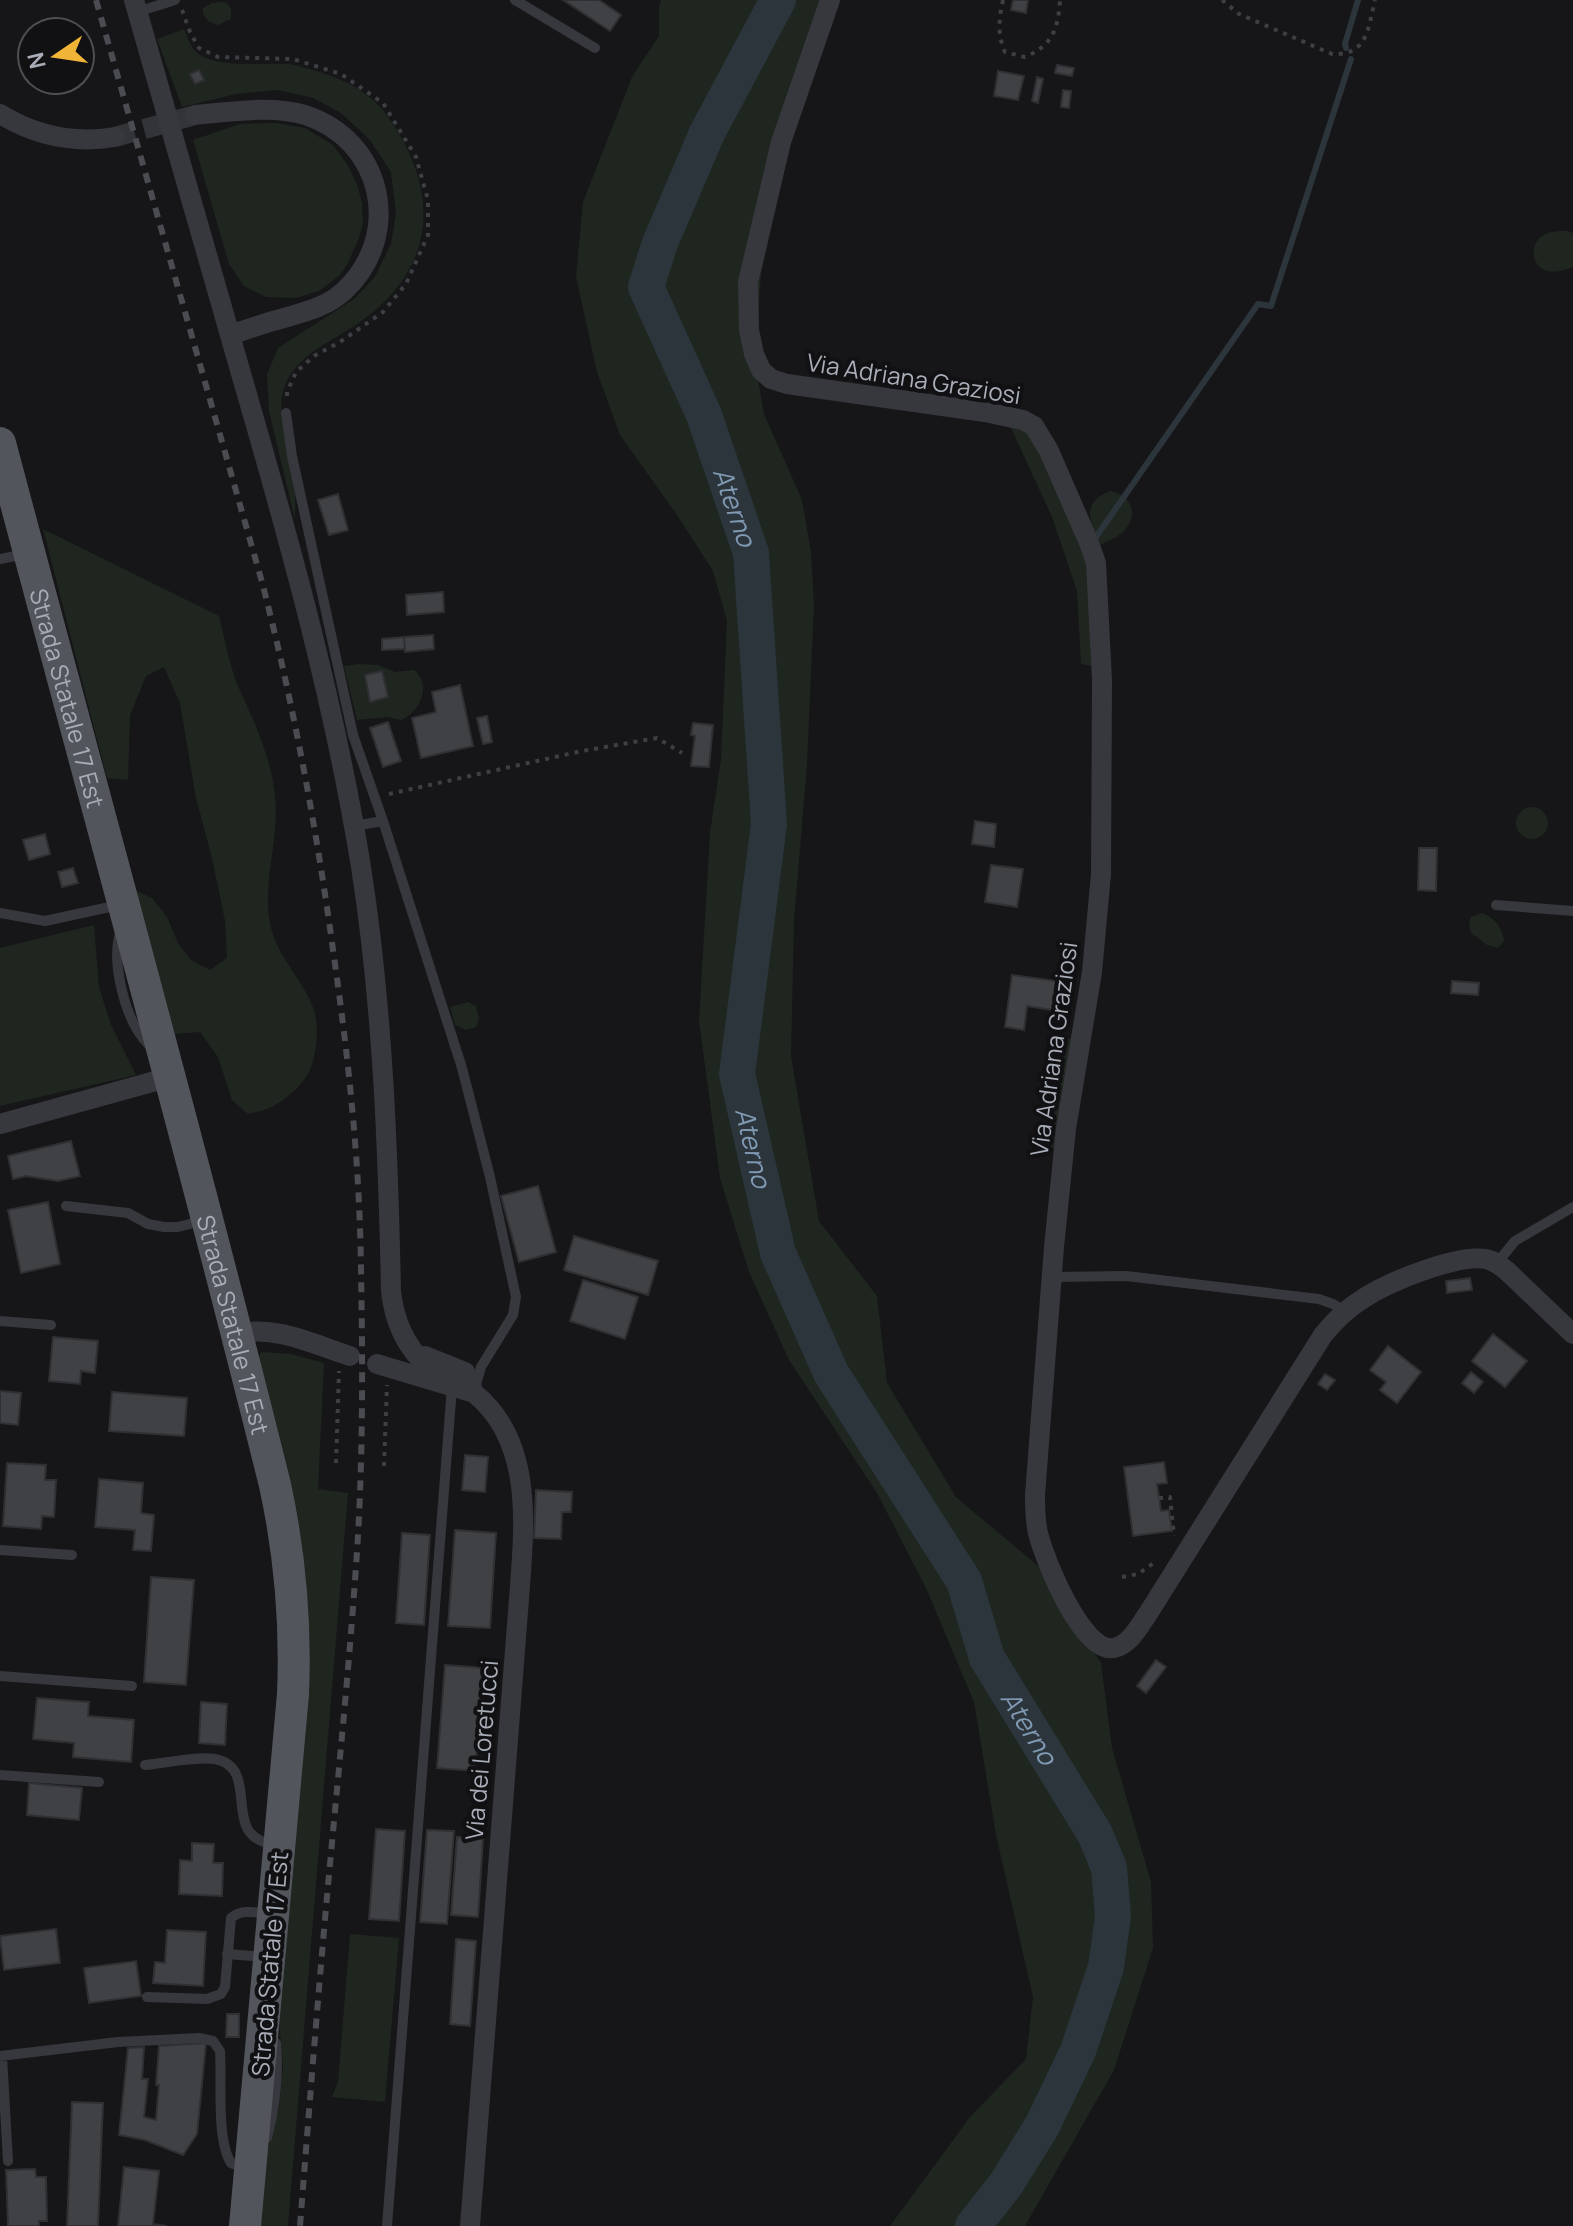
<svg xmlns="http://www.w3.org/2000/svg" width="1573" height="2226" font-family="Manrope,sans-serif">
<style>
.green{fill:#1e261f}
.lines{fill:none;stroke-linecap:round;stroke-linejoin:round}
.stream{stroke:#2c353c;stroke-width:6}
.river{stroke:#2c353c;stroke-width:36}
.building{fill:#404145;stroke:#303034;stroke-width:2}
.minor-tunnel{stroke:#333438;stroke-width:20;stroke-dasharray:20 10;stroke-linecap:butt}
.path{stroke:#3d3f44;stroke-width:4;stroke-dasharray:4 6;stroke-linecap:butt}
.service{stroke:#37383d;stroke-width:10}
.minor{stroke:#37383d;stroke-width:20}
.primary{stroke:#53555c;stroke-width:32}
.rail{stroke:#4a4c52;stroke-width:6;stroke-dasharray:10 8;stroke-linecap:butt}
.labels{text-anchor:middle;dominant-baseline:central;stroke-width:8;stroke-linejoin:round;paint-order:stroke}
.street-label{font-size:24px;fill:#a9adb8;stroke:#111113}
.water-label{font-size:26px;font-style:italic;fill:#809ab3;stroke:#111113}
</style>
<rect width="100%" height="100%" fill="#161618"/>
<!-- green -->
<path class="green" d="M661,0H840L791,140L761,274L755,362L764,414L802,500L811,552L814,604L807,764L794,921L791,1056L819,1221L877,1296L887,1383L956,1497L1045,1572L1101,1663L1112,1748L1151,1882L1153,1948L1114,2070L1025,2226H890L970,2117L1026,2059L1033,1997L996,1835L974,1702L926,1588L877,1493L789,1360L749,1272L720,1178L699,1021L710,833L721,759L727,621L713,571L677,515L620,435L597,372L576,277L583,202L632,77L659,36V7Z
M220,2L227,3L231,9V19L218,25L208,21L203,14V8L212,3Z
M184,29C187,35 190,46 195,51C215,70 264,62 289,64C297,65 305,68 313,70C343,79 369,90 388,117C441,191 437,268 360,322C332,342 296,354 284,388C275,413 291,451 294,477C296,491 295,506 295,520L269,411L267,374L278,348L354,299L375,277L391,244L396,213L391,172L370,140L341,113L313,98L278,90L236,94L182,107L157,39Z
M277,123L305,128L333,145L347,164L357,184L362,203L363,223L359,238L347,265L339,276L319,291L296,298L266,297L244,286L229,264L193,140L240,124Z
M1567,231L1573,233V267C1565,270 1556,273 1548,271C1531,267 1529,246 1542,236C1549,231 1559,231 1567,231Z
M1005,415L1027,421L1041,450L1091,576L1093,666L1081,664L1077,591L1052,517Z
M1110,491C1127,494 1139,509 1128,526C1122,536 1110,540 1100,545C1090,523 1080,503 1110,491Z
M43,529L219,616C225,639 229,664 238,686C254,721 271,757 275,796C280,838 262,881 270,923C276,957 304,980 314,1010C319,1027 317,1053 310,1070C304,1084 285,1101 271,1107C264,1111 255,1112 248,1114L232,1100L218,1057L200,1032L175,1034L134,890L152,898L167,917L178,943L191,960L210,970L227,958L225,921L212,858L196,798L180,703L164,667L146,676L130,715L128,780L107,778Z
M359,664L378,665L395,672L414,670C432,685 421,710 402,720L387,717L357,720L344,666Z
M1516 823a16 16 0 1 1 32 0a16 16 0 1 1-32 0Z
M1482,913C1494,917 1503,928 1504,941L1498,948L1487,945L1471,933L1469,923L1471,917Z
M94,925L99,987L111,1025L136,1075L0,1106V948Z
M468,1002L476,1006L479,1019L476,1027L466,1030L455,1025L450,1007Z
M1065,1038L1074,1039L1061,1149L1050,1148Z
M261,1352L291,1354L324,1363L318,1489L348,1493L288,2226H252L255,2195L279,2107L283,2067L278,2008L300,1690L254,1372Z
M350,1934L399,1938L385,2102L332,2097L338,2082Z"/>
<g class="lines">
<!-- stream -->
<path class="stream" d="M1346,48L1345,44L1358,0
M1096,537L1258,304L1271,306L1351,59"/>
<!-- river -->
<path class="river" id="s1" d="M778,0L707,133L660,243L646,287L704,415L751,553L769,824L737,1074L778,1253L831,1373L964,1581L987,1658L1095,1834L1109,1868L1113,1916L1106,1967L1078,2051L1042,2126L1006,2184L973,2226"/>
</g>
<!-- building -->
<path class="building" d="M563,0H599L621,15L610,31Z
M1013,0H1028L1026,13L1011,10Z
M1057,65L1074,68L1072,76L1055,73Z
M199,70L204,80L195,84L190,74Z
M998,71L1024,76L1018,100L994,96Z
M1037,77L1043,79L1038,103L1032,101Z
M1063,90L1071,91L1069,108L1061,107Z
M338,494L348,530L329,535L318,500Z
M443,592L444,612L407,615L406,595Z
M433,635L434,649L405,652L404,637Z
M404,637L405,649L382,650V639Z
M382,671L388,697L370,702L365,675Z
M460,685L473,746L421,758L412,718L436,712L432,692Z
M487,716L492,742L483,744L477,718Z
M388,722L401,761L383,767L370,728Z
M693,723L713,725L709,767L691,766L695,736L691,735Z
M975,821L996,824L994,847L972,844Z
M45,834L50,854L29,860L23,840Z
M1419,848H1437L1436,891L1418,890Z
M991,865L1023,869L1017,907L985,902Z
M73,868L78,883L62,887L58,872Z
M1012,975L1056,981L1052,1010L1027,1006L1024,1030L1005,1027Z
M1452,981L1479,983L1478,995L1451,993Z
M71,1141L80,1176L58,1181L26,1176L13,1179L8,1156Z
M538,1186L556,1252L519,1262L501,1196Z
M48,1202L60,1264L21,1273L8,1210Z
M574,1236L658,1261L648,1295L564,1270Z
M1470,1278L1472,1290L1447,1293L1446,1281Z
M583,1280L638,1297L625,1339L570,1321Z
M1493,1334L1527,1361L1505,1387L1472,1361Z
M53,1337L98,1341L95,1373L81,1371L80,1384L49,1381Z
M1388,1346L1421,1372L1397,1403L1380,1390L1386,1382L1370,1370Z
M1471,1372L1483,1382L1474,1393L1462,1383Z
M1325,1374L1335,1380L1327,1390L1318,1384Z
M0,1391L21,1393L18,1425L0,1423Z
M112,1392L187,1398L184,1436L109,1431Z
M465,1455L488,1457L485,1492L462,1490Z
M1164,1462L1167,1483L1157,1484L1161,1511L1169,1510L1172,1531L1133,1536L1124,1467Z
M7,1463L46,1465L45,1480H56L54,1517L42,1516L41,1529L3,1526Z
M99,1479L143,1483L141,1513L154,1515L151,1551L133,1550L135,1530L95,1527Z
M536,1490L572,1492L571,1512H562L561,1539L534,1538Z
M455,1530L496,1533L490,1628L448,1626Z
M402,1533L430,1535L424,1625L396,1623Z
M151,1577L194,1580L186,1685L144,1682Z
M1156,1660L1166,1667L1146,1693L1137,1686Z
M445,1665L483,1668L475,1771L437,1768Z
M37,1698L89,1702L88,1716L134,1720L131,1762L73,1757L74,1743L33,1739Z
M201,1702L227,1704L225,1745L199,1743Z
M29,1783L82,1788L79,1820L27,1815Z
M376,1829L405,1831L399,1921L369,1919Z
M427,1830L454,1831L447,1924L420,1922Z
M457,1837L483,1839L478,1917L451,1915Z
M192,1843L214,1844L213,1863H223L222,1896L179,1894L180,1860L192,1861Z
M56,1929L60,1963L4,1970L0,1936Z
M167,1930L206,1932L203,1986L153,1983L155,1962L165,1963Z
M456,1939L476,1941L470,2026L450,2024Z
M136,1961L141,1996L89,2003L84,1968Z
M227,2014H239V2037H226Z
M206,2043L197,2134L183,2155L145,2140L119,2135L128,2048L144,2047L142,2079H148L144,2117L156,2120L159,2085H156L159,2046Z
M72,2102L103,2103L98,2226H67Z
M124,2167L159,2171L153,2224L167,2226H118Z
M35,2169L36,2177H46L47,2221H39V2226H8L6,2170Z"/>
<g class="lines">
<!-- minor-tunnel -->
<path class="minor-tunnel" d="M115,137L195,115"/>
<!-- path -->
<path class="path" d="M1003,0C999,19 997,34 1005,52L1025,57C1053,45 1058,29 1060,0
M1222,0L1239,14L1332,54C1368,56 1368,28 1375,0
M182,10L190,32L199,48L218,57L293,59L341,74L383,103L416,157L428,200V235L406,284L383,312L340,342L314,356L296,372L287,392V399
M389,794L582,751L657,738L682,753
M336,1463L339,1371
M384,1466L387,1385
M1159,1498L1170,1497L1174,1536
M1122,1577L1138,1574L1155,1562"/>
<!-- service -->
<path class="service" d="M515,0L595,48
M137,12L175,0
M286,413L292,456L353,735L383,821L462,1068L490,1177L516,1297L513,1315L481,1367L474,1391
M0,559L25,554
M354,826L383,821
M1496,905L1573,911
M0,913L45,921L119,905
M121,930C110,961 125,1022 149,1045
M66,1206L128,1213L148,1224L164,1227H178L205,1220
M1497,1263L1515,1241L1573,1207
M1052,1277L1126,1276L1319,1299L1333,1304L1345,1311
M0,1321L51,1325
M0,1550L72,1555
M0,1676L132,1686
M145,1765C166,1763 196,1756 215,1759C263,1768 218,1838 274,1844
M0,1775L99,1782
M227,1954L264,1957
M147,1997L207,1999L221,1994L225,1987L231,1918C242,1908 257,1913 271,1914
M0,2056L118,2042L199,2038L213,2041L220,2051C222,2079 216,2140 231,2163L247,2169
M2,2056L8,2161
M267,2138C275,2107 279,2075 276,2043
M387,2226L452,1387"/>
<!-- minor -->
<path class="minor" d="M134,0C170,126 206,251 242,377C289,539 334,700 361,867C383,1008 388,1149 391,1291C394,1320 405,1346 427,1366C435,1374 444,1379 452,1387
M830,0L781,142L748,282L749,330L754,354L761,370L771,379L787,384L985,412L1023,420L1034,426L1049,451L1089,543L1096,563L1102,680L1101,874L1092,972L1066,1129L1054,1247L1035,1495C1035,1508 1035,1520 1038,1533C1044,1558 1082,1654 1114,1648C1130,1645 1140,1625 1149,1612L1323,1335C1335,1320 1348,1308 1364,1298C1389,1282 1456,1254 1486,1259C1495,1261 1501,1266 1507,1271L1573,1334
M0,114C36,136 74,144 115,137
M195,115C228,112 272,105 305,115C383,140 404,235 344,291C326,308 300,313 277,320C261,324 246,330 230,335
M0,1124L170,1077
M237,1334C274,1324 315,1345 350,1356
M425,1356L465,1372L474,1393
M377,1364L474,1393C535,1442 524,1529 519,1599L470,2226"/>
<!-- primary -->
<path class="primary" id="s2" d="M0,443C92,790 188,1136 275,1485C290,1554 296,1623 293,1694L245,2226"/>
<!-- rail -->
<path class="rail" d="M96,0L262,582C294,706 317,831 334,957C349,1062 360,1167 361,1272C363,1374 363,1478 355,1580C347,1693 335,1806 325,1919C316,2021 308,2124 300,2226"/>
</g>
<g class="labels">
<!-- street labels -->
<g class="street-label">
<text transform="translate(914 378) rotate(9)">Via Adriana Graziosi</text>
<text stroke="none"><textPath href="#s2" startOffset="264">Strada Statale 17 Est</textPath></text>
<text transform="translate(1053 1049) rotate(-82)">Via Adriana Graziosi</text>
<text stroke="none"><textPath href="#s2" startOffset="912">Strada Statale 17 Est</textPath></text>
<text transform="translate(481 1750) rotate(-85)">Via dei Loretucci</text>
<text transform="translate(269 1964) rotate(-85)">Strada Statale 17 Est</text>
</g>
<!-- water labels -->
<g class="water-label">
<text stroke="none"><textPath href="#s1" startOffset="554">Aterno</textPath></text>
<text stroke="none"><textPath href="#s1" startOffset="1202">Aterno</textPath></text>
<text stroke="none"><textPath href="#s1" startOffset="1850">Aterno</textPath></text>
</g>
</g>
<!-- north arrow -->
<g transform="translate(56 56) rotate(257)"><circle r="38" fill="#111113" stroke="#4e4f55" stroke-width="2"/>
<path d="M0-6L14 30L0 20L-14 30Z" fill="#f0b437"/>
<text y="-12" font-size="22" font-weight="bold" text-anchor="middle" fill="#a9adb8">N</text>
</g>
</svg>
